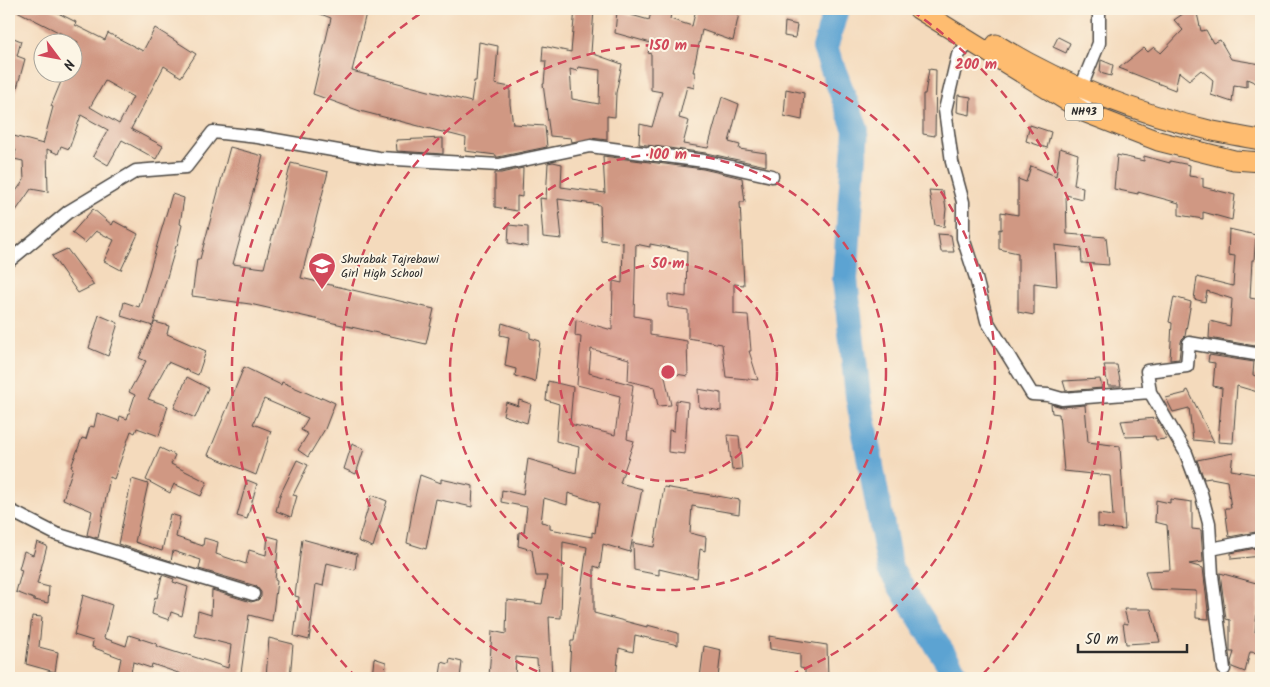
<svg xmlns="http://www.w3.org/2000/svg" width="1270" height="687" font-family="Kalam,sans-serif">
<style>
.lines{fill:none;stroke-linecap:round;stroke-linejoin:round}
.river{stroke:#5ca3d2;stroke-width:26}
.building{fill:#d09883;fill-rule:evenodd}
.street-casing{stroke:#494541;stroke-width:15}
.primary-casing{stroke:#494541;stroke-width:21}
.street{stroke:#fff;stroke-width:12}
.primary{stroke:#febc70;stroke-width:19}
.ring{fill:none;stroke:#d1495b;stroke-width:2.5;stroke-dasharray:9 6}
.labels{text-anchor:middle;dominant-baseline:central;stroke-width:4;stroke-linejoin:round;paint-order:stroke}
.shield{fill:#fcf5e5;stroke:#6a6863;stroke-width:1}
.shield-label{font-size:11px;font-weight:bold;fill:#2b2b2b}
.poi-label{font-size:12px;fill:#2b2b2b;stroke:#fcf5e5;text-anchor:start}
.centre{fill:#d1495b;stroke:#fcf5e5;stroke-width:2.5}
.ring-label{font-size:15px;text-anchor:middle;font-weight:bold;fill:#d1495b;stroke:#fcf5e5;stroke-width:4;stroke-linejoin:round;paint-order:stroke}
</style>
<rect width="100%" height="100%" fill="#fcf5e5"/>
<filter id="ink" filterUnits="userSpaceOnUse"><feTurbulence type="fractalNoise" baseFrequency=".02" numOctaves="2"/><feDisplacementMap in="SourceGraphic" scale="10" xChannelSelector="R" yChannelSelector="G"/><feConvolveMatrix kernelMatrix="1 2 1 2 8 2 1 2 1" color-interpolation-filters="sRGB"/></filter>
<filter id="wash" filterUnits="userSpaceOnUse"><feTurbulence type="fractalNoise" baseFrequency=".0096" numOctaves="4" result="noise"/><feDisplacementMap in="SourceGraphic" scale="20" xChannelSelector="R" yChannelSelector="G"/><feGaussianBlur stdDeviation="1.12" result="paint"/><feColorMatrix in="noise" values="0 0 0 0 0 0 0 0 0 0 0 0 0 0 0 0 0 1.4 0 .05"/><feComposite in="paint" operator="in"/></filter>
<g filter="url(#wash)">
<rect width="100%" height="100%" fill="#f4dabc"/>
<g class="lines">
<!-- river -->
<path class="river" d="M836,9L825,48L856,130L845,279L858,396L890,569L958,678"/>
</g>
<g id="blocks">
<!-- building -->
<path class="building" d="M13,9H50L76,22L75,25L105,40L108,33L143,51L155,28L196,54L181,77L164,66L131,129L163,146L156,159L122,140L108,165L93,156L108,130L81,115L69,149L61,146L58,154L47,149L48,192L31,189L9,221V201L24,180L23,161L14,159L16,150L9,148L10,135L43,144L53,107L51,106L65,72H72V54L78,42ZM105,81L133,97L119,124L90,107Z
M310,9H355L366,13L352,71L471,102L474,81H476L479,42L498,46L495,84L510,87V104L513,124L545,126L547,147L498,157H496V155L465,151L466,138L360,111L313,94L331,18L310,10Z
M575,9H594L591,53L622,64L616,93L615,117L607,116V140L591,138L572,142L571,138L550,136L543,84H544L546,61H542L543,46L571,52ZM578,67L600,70L599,104L572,99L570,69L577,71Z
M652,9H672L670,19L692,26L696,9H740L733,41L702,30L693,72H695L694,88L687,86L679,118L689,121L683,144L708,148L722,97L739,104L729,142L740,145L739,149L766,153V166L706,153L639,144L640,124L652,127L662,92L651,90V54L648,53L651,43L615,33L617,11L649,20Z
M1190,9H1196L1201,31L1206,30L1213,43L1220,40L1231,59L1261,64V85L1247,79V87L1234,85L1232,102L1211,95L1213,80L1201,70L1189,80L1179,72L1175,90L1119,68L1144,48L1148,52L1154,47L1161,53L1183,30L1174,20Z
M785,22L797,25L795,38L784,36Z
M9,36L21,41L17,56L25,59L12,106L9,105Z
M1058,37L1070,43L1066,53L1053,47Z
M1101,60L1113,65L1111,76L1100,73Z
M929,69L936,70L935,136L923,134V94H925Z
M786,89L804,93L802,120L784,116Z
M958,95L971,97L970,115L957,112Z
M1030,125L1051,132L1047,148L1026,141Z
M443,138V154L397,151L396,140Z
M230,147L263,156L233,264L264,268L291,163L328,172L301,278L434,309L426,344L250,304L192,296L197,259H200Z
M1060,148L1078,154L1074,185L1083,187L1082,199L1066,195L1067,234L1106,237L1109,265L1082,263L1081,248L1055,245L1057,286L1034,283V315L1018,312V253L999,249V229L1001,230V212L1018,215V179L1026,182L1031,166L1056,176Z
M1117,155L1144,161V156L1170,163V161L1190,165L1189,176L1203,178V187L1235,195L1232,220L1203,212V219L1179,215V203L1138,192V194L1114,189Z
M603,156L703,169L742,178L745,202H740L744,285L734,284V314L748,315L751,351H749L758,380L726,377L722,344L688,338V310L668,307V294L686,297L687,251L650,244V247L636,244L634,316L650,319V335L687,341L688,376L664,372L671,405L658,406L654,387L628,381L629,359L591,349L589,373L633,385L627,439L634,441L620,483L642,489L630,552L603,544L600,568L594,566V613L647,627V625L678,633V645L635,635L633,652L619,648L616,678H569L571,641H574L587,547L563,542L561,618L549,617L552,678H538L537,659L516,657L515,678H489L492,631L506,634L507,600L542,604L547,576H536L532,550L518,546L519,532L524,533L527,507L501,502L502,490L523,495L528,459L576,473L579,447L556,441L559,404L546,400L548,381L573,387L570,424L615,435L620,396L577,385L581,337L575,336L576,320L612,330L613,281L622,283L623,243L601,240L600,205L558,199L562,239L543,237L540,198L546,199L548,163L553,162L562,164L561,187L605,193ZM568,493L599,503L595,533L592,532V537L550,529V524L541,522L544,498L567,505Z
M523,168L522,197L517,196V211L495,207V173H501Z
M929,190L943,191L946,209L944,227L935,225Z
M172,194L184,198L180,224L182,225L177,246H176L153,325L155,322L169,326L167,334L206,351L198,375L168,362L148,399L168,406L159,436L137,428L135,433L131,431L114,479L110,477L98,538L87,535L92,511L63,499L73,468L71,467L82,438L86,439L90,426L94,427L97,413L119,421L120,416L127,419L135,395L129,392L146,361L139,358L153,326L121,316L124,302L139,307Z
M93,209L112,225L114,221L138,234L121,270L104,261L114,240L96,231L85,243L72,233Z
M509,225L528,227V247L508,243Z
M1229,229L1256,235L1254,260H1252L1250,298L1261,300V347L1209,338L1210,321L1230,326L1232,299L1207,291L1205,302L1194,299L1197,277L1233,286L1235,256L1228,255Z
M938,234L951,235L954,252H941Z
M67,249L94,285L78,293L52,256Z
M1174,297L1191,302L1185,336L1182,339L1181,342L1179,359L1170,360L1172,323L1169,322Z
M99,315L118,323L108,356L89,348Z
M502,323L530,332V338L540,341L535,382L515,376L516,369L505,366L509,337L500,335Z
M1209,355L1254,362L1253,375L1261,378V393L1237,386L1233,443L1218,442L1222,388L1213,386L1215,363L1208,362Z
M1104,365H1117L1121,386H1108Z
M244,367L281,385L282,382L321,399L322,397L335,403L325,429L308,457L298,450L308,434L301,430L308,418L264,399L253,424L271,431L256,475L208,455Z
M187,377L208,388L195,418L174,408Z
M1100,379L1102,388L1066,391L1063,381Z
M698,389L721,393V411L699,407Z
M1188,390L1214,442L1193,440L1189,408L1173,412L1166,398L1186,393V391Z
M519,400L531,404L527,423L503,415L506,402L518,406Z
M676,400L688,402L685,454L668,452L669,430L674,431Z
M1051,404L1062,407L1085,405L1088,442L1120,446L1125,530L1098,527V514L1113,516L1110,476L1064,471L1059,414L1052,413Z
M1156,418L1167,439L1156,440L1155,436L1126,437L1121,421Z
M728,435L739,436L742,469L732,470Z
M352,444L364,449L356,474L344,469Z
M160,448L175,455L171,464L207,482L201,496L174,484L170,493L146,480Z
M1233,453L1231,470L1261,475V531L1229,537L1225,508H1231L1227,481L1211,478L1204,479L1197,460Z
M297,460L308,465L293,495L297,496L291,517L276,511L280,495Z
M420,475L441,483V479L473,486L472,507L436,499L426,549L407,543L413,506Z
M132,479L148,484L135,542L162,551L170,514L180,517L176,537L203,546L204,538L218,542L216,554L246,564L249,550L266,555L268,536L279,539L275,580L277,581L272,621L249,615L241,673L251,676V678H180L181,674L152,664L151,668L133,662L130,678H117L121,658L92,647L93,641L74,635L83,595L112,605L104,638L126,646L129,635L157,644L156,646L184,655L185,654L228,668L231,645L195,636L198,611L211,615L212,590L251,602L258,600L261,597V592L256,586L199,569L201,560L173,551L171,561L118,544Z
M247,480L257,484L247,519L237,516Z
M664,487L740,500L739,514L692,506L690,533L706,537L705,551L700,549L697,578L659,569V575L634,570L633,543L654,547Z
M372,495L387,501L373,547L358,541Z
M1170,499L1192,502V529L1201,530L1203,562L1189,564L1203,568L1209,619L1196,618V591L1150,589L1145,571L1170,570L1167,525L1155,522L1156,500L1170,503Z
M302,539L357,554L355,570L327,563L323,586L316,584L309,640L294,636L299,597L295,596Z
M37,542L47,546L37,584L49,587L48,603L34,600V599L16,592L22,570L19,569L24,551L33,555Z
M1261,547V556L1231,559V553Z
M1220,573L1260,584L1255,632L1261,633V653L1250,652L1245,672L1232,667L1231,662L1234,652H1230V620L1226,619Z
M162,575L174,579L173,582L188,587L182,616L171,612L169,620L152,614L155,597L157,598Z
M1124,609H1151L1160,642L1126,644L1123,623L1128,624Z
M32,616L42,617L39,647L58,652L55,672L26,664Z
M769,636L827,645L828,678H805V669L800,668V654L770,649Z
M269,638L293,644L290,678H266Z
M704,646L721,650L718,678H700Z
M374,658L386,662L385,678H372Z
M450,659L462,662L460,678H452L440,675L442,662L449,664Z"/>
</g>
</g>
<g filter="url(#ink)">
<use href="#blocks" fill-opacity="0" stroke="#494541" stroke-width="1"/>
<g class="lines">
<!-- street casing -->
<g class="street-casing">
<path id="street" d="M970,42L958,55L945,110L952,162L963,202V238L976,278L987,321L1032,394L1048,395L1062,399L1150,392L1147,371L1187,366L1189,343L1261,355
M1086,113L1084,80L1099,43V9
M9,261L68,212L136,171L186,167L213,132L258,137L379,158L499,165L590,146L704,161L772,176
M1150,392L1186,453L1201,493L1209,523L1212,575L1224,669
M9,510L56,534L253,594
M1211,549L1261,539"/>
</g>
<!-- primary casing -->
<g class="primary-casing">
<path id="primary" d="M918,9L1086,113L1158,141L1234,160L1261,162
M996,44C1061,84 1134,112 1209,130C1226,134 1244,137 1261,140"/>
</g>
<!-- street -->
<use href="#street" class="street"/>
<!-- primary -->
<use href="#primary" class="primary"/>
</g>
</g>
<!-- distance rings -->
<circle cx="668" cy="372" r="109" fill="#d1495b" fill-opacity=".12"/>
<g class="ring">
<circle cx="668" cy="372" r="109"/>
<circle cx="668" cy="372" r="218"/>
<path d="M551 677A327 327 0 1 1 785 677"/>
<path d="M357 678A436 436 0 0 1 424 11M912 11A436 436 0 0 1 979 678"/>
</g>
<!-- icons -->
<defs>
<g id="school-pin" transform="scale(1.4375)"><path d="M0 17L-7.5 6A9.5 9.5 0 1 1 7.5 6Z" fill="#d1495b" stroke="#fcf5e5"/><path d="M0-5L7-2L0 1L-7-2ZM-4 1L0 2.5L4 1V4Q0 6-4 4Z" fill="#fff"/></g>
</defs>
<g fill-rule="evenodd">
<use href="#school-pin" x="322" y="266"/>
</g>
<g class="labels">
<!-- shield labels -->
<rect class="shield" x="1065" y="103.5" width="38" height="17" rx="4"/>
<g class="shield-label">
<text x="1084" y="112">NH93</text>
</g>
<!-- poi labels -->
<g class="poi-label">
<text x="341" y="259">Shurabak Tajrebawi<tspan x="341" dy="14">Girl High School</tspan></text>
</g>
</g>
<circle cx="668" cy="372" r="8" class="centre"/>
<g class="ring-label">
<text x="668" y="50">150 m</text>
<text x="976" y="69">200 m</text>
<text x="668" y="159">100 m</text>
<text x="668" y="268">50 m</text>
</g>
<!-- margin -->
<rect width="1270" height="687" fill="none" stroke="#fcf5e5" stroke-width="30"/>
<!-- north arrow -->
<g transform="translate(58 58) rotate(122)"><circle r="24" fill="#fcf5e5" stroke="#a8a49b"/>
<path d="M0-4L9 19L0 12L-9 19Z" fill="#d1495b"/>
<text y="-8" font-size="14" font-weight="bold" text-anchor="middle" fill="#2b2b2b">N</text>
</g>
<!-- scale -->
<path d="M1078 644v8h109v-8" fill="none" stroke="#2b2b2b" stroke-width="2.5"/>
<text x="1085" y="644" font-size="15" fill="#2b2b2b" stroke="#fcf5e5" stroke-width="4" paint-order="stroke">50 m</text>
</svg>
